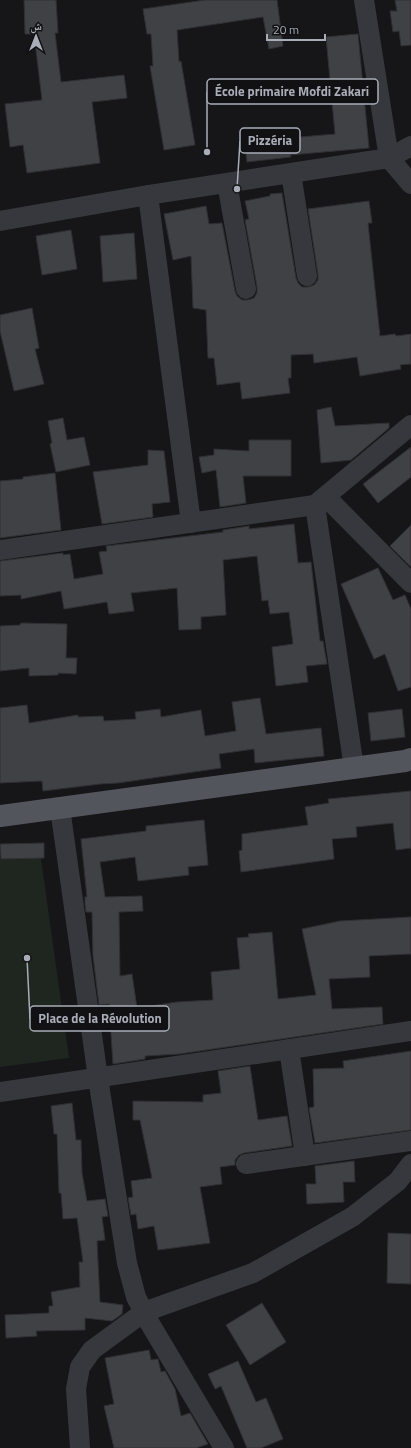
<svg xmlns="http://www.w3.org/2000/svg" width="411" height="1448" font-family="'Titillium Web','Noto Naskh Arabic',sans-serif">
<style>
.green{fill:#1e261f}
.building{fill:#404145;stroke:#303034}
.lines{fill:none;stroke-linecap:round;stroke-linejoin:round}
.minor{stroke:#37383d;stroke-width:20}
.primary{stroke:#53555c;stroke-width:22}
.leader{fill:none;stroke:#a8adb8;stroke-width:1.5}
.callout-dot{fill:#a8adb8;stroke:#111113;stroke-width:1.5}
.callout{fill:#111113;stroke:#a8adb8;stroke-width:1.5}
.callout-label{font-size:13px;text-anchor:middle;font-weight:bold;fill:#a8adb8}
</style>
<rect width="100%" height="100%" fill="#161618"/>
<!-- green -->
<path class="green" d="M40,852L69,1058L0,1067V858Z"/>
<!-- building -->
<path class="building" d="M24,0H56L58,33H55L61,82L124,75L127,98L92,102L100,163L27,173L23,145L10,147L5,104L42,100L34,34H25Z
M205,0H277L283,46L269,49L263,17L177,30L179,62L181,61L195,145L164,150L150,66H153L151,34H147L143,9Z
M395,0H411V45L401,46L399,31L393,32L390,11H397Z
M358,34L369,148L290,155L291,157L247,162L244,137L288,132L289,138L335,134L326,37Z
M282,193L296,278L298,283L302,287H308L314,285L318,280V275L308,209L369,201L372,223H368L380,336L395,334L396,336L411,334V364L400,365L401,369L360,376L357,357L314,363L313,354L291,355V378H288L290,393L242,399L240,382L217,385L214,358H208L206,310L193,308L191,256L173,260L164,214L206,206L209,224L222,223L235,291L237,296L242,300H248L254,298L257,293V287L245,220L249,219L245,201L270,196V194Z
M71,230L77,269L42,275L36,236Z
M134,233L137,279L103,282L100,236Z
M32,308L39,348L35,349L44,384L14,391L0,331V315Z
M331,407L335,426L389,423V428L351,460L321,463L317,410Z
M63,418L67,440L84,437L90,465L56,472L50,444L52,443L48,421Z
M249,440H291V476H243L246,503L220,507L216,470L202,473L199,457L214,455V449L249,451Z
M411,447V477L378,503L363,484Z
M148,450L164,451L170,502L152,504L153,517L102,524L93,472L148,465Z
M55,473L61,530L0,538V481L23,479V477Z
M294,524L298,563L311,562L320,641H323L327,664L306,666L308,682L276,686L272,647L293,644L289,612L270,614L268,600L262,601L257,556L223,560L226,615L201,617V629L179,630L177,588L131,593L134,611L109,614L107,602L64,609L61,591L21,599V595L0,596V561L63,553V555L70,554L74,579L103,574L99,552L107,551L106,546L223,532V530L249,526V529Z
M411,525V567L390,546Z
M378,568L393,600L405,595L411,609V687L398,691L385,654L374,659L341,584Z
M21,623L67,624L66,658H77L76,674L58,673V675L29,676V668L0,671V626L20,625Z
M260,698L266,734L321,728L324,756L255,763L254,749L219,754L221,768L118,783L100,784L43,791L42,781L0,783V708L27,705L29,723L78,715V717L103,716L104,721L136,719L135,712L160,709L161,717L201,710L205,736L236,731L232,702Z
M402,709L405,737L371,741L368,713Z
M411,791V848L396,850L393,823L356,827L357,837L332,839L334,859L241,872L239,851L242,850V834L308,825L305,807L329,803L328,799Z
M204,820L208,865L188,867L189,875L138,881L135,857L100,862L105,897L142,896L143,911L119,912L120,976L132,974L137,1008L177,1002L213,1000L211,972L240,969L237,938L249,937L248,934L272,932L278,999L316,995L302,929L340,921L411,917V954L369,956L370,977L329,979L332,1009L382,1007L383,1024L179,1054L145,1056V1059L113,1064L109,1004L99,1005L93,956L92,912H86L85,904V897H87L81,839L146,831V826Z
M44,843V858L1,859L0,844Z
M411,1051V1130L315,1143L309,1108L314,1107L313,1069L344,1068L343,1061Z
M250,1066L258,1120L287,1116L292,1146L244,1153L239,1155L235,1160V1165L220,1167L222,1184L200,1187L210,1243L158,1250L154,1226L138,1229L136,1214L131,1215L128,1198L133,1197L131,1181L152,1178L140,1120H133V1101L203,1102V1095L221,1093L218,1071Z
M72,1103L76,1140H81L82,1173L87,1201L105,1199L108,1216L102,1217L105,1240L97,1241L100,1302L123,1305L122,1314L112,1321L85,1318V1330L36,1331L37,1336L6,1338L5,1315L49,1313V1306H53L51,1292L80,1287L79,1262H83L77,1218L63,1219L61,1193H59L57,1134H54L51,1106Z
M354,1161L355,1182H343L344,1202L307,1204L306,1184H316L315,1166Z
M388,1233L411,1234V1284L387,1283Z
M262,1303L286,1342L250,1365L226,1325Z
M149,1350L151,1360L158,1359L161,1372L165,1371L175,1389L181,1416L190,1413L208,1444L196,1448H114L104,1406L114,1404L105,1358Z
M238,1361L256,1402L266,1398L283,1439L261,1448H247L221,1386L215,1389L208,1374Z"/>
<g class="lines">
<!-- minor -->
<path class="minor" d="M364,0L389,158L411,184
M291,173L307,276
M227,183L246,289
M148,195L191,523
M0,221L148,195L389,158L411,146
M326,497L411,583
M315,505L354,768
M0,550L315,505L411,425
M60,808L98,1078L127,1263L136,1297L149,1322L224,1448
M289,1049L305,1156
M0,1092L411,1031
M246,1164L411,1141
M80,1448L76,1389L80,1367L92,1350L144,1312L253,1273L352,1217L398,1181L411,1164"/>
<!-- primary -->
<path class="primary" d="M0,816L405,761L411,759"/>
</g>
<!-- callouts -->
<path class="leader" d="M207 152L207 92M237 189L240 141M27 958L30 1019"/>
<g class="callout-dot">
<circle cx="207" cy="152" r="4"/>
<circle cx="237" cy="189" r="4"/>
<circle cx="27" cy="958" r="4"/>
</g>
<g class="callout">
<rect x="207" y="79" width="171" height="25" rx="4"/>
<rect x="240" y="128" width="60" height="25" rx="4"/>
<rect x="30" y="1006" width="139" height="25" rx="4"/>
</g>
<g class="callout-label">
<text x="292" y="96">École primaire Mofdi Zakari</text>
<text x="270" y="145">Pizzéria</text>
<text x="100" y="1023">Place de la Révolution</text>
</g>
<!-- north arrow -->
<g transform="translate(36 36)" stroke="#111113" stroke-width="3" paint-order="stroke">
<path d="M0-3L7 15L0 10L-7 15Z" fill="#a8adb8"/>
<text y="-6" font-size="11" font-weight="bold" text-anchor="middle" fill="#a8adb8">ش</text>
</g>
<!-- scale -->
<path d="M267 34v6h58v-6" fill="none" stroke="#a8adb8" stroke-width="2"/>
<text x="273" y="34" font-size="12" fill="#a8adb8" stroke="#111113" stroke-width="3" paint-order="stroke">20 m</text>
</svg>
